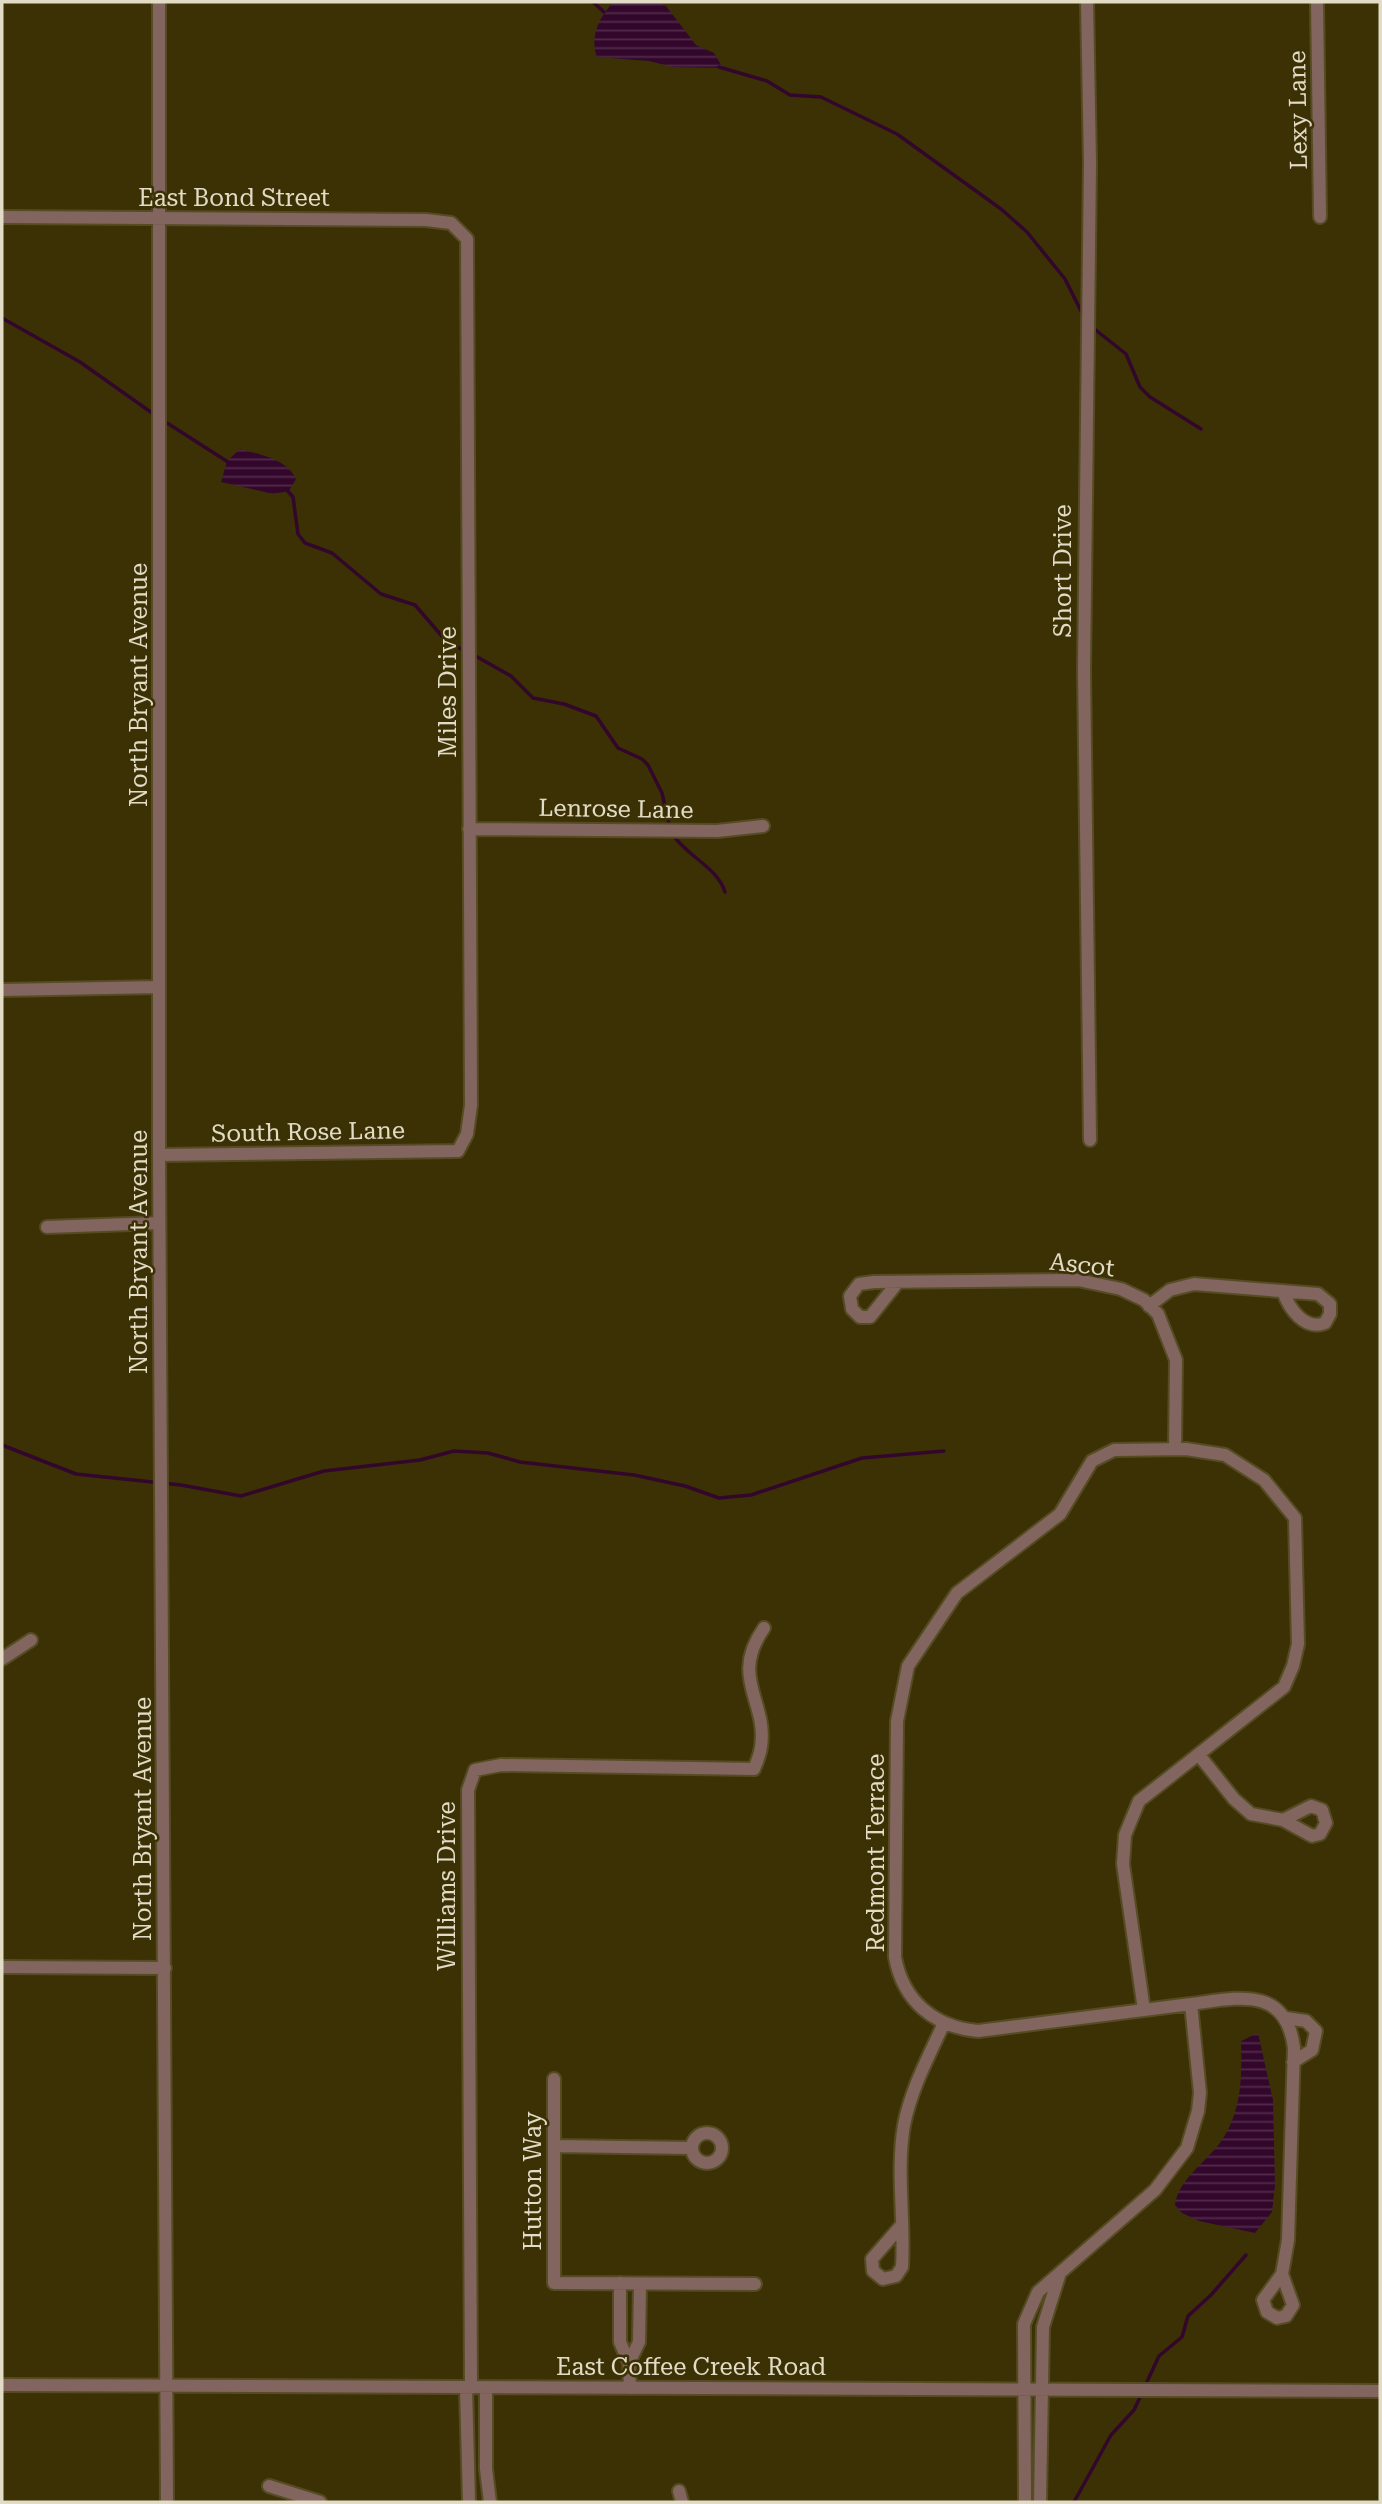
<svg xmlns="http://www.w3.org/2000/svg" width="1382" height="2504" font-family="'Roboto Serif',serif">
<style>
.water{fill:url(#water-rules)}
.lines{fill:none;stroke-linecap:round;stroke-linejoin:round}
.stream{stroke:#33072c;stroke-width:3.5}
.minor-casing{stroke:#564c24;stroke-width:16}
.minor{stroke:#81655e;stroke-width:12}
.labels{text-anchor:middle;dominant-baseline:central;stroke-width:5;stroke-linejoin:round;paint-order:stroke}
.street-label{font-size:24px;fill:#e2dcc7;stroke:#3b3105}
</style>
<defs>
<pattern id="water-rules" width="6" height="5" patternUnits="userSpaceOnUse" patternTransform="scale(1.75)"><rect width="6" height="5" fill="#33072c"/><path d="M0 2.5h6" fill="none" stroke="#502b49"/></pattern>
</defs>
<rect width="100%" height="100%" fill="#3b3105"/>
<!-- water -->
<path class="water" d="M613,2H655L666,6L696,45L714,53L723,68L673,67L649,61L597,57C589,36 600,17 613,2Z
M240,449C260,455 286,458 296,479L289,491L273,494L221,482L227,461Z
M1258,2033L1273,2100L1275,2185L1272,2212L1255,2233L1199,2221L1182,2213L1175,2205C1178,2179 1208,2161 1222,2140C1242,2110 1242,2075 1241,2041Z"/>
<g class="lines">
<!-- stream -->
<path class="stream" d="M593,2L604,12
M719,67L767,81L790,95L821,97L897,134L1001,209L1027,232L1065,279L1083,315
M2,318L80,362L155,415
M1092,327L1126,354L1140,387L1150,397L1201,429
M164,421L228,462
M286,489L293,497L298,534L305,543L332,553L381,594L415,605L447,642L465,651
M472,654L511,676L533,698L564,704L596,716L618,748L642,759L648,765L662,793L670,828
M673,835C687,856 718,868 725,892
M2,1445L76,1474L181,1485L241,1496L324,1471L420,1460L454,1451L488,1453L520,1462L634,1475L685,1486L719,1498L751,1495L862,1458L944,1451
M1145,2386L1159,2356L1182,2337L1188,2316L1211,2295L1246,2255
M1074,2502L1111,2435L1134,2410L1142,2393"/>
<!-- minor casing -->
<g class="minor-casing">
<path id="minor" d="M159,2V1155L167,2502
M1087,2L1090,163L1084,670L1090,1140
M1317,2L1320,217
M2,217L426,220L451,223L467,239L471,1105L467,1134L458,1151L159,1155
M469,829L717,831L763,826
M2,990L159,987
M47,1227L159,1223
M898,1282L870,1317H860L852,1309L850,1296L859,1284L874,1282L1078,1280L1121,1289L1144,1300L1158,1314L1176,1360L1175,1449
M1149,1306L1170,1290L1194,1284L1318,1294L1330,1304V1314L1325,1323C1305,1331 1289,1309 1283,1291
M2,1659L31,1640
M1199,1755L1234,1799L1251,1814L1283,1820L1312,1836L1320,1834L1326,1823L1322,1810L1311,1806L1283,1820
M2,1967L165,1968
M1191,2004C1237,1998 1286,1985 1294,2048L1288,2240L1282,2274L1263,2300L1267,2312L1277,2318L1286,2316L1293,2305L1282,2274
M1286,2018L1306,2021L1316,2031L1312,2050L1293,2062
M554,2079V2283L755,2284
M692 2148a15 15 0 1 1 30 0a15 15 0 1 1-30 0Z
M554,2146L692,2148
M900,2227L872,2259L873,2271L883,2279L896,2276L902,2267C905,2220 896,2172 904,2125C911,2089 929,2056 944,2023
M620,2283V2342L629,2363L630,2388
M629,2363L639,2342L640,2284
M2,2385L1380,2391
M466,2388L469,2502
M471,2388L468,1790L475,1770L501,1765L754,1769C757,1762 760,1754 761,1747C768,1701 729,1678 764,1628
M486,2388V2469L490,2502
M269,2486L320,2502
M679,2491L682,2502
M1025,2502L1024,2324L1038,2292L1155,2190L1187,2148L1198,2111L1200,2093L1191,2004L978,2031C934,2027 903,2001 895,1957L897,1721L908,1666L957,1593L1060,1514L1092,1461L1114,1450L1186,1449L1225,1455L1264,1480L1295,1518L1298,1644L1293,1666L1284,1687L1139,1801L1125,1835L1123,1864L1144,2010
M1040,2502L1043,2327L1059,2276"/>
</g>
<!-- minor -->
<use href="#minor" class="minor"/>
</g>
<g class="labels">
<!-- street labels -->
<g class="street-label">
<text transform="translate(1298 110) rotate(-91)">Lexy Lane</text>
<text x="234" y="198">East Bond Street</text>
<text transform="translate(1063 571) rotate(-90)">Short Drive</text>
<text transform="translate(139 685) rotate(-90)">North Bryant Avenue</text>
<text transform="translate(448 692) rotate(-90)">Miles Drive</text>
<text transform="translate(616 809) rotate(1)">Lenrose Lane</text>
<text transform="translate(308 1132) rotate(-1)">South Rose Lane</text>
<text transform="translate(139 1252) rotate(-90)">North Bryant Avenue</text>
<text transform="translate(1082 1265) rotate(6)">Ascot</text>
<text transform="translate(143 1819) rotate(-90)">North Bryant Avenue</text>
<text transform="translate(876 1853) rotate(-90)">Redmont Terrace</text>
<text transform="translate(447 1886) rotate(-90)">Williams Drive</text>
<text transform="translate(533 2181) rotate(-90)">Hutton Way</text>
<text x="691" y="2367">East Coffee Creek Road</text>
</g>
</g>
<!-- border -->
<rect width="1382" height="2504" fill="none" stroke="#e2dcc7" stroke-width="7"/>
</svg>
